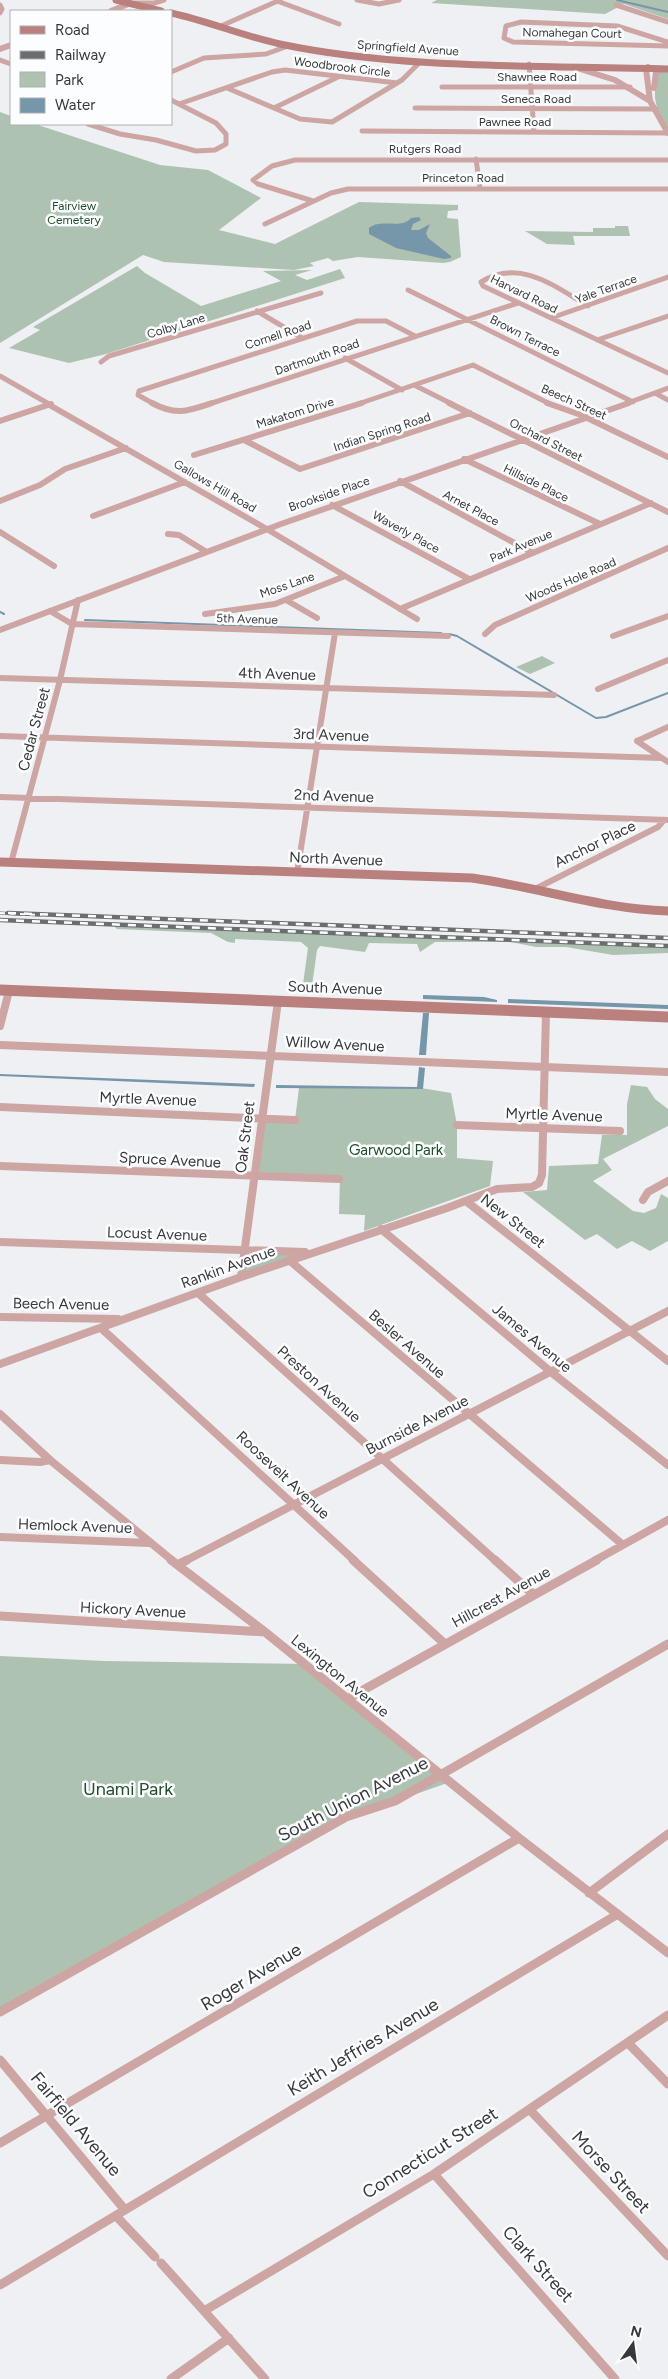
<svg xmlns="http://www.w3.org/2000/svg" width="668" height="2379" font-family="Figtree,sans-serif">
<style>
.green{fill:#aec2b1}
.water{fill:#7696aa}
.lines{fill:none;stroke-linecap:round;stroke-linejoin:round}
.stream{stroke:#7696aa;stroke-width:2}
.minor-far3{stroke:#cda5a3;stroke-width:5}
.minor-far2{stroke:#cda5a3;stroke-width:6}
.minor-far1{stroke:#cda5a3;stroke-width:8}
.minor{stroke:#cda5a3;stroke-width:9}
.tertiary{stroke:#cda5a3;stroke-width:6}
.secondary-far2{stroke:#ba807d;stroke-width:7}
.secondary-far1{stroke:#ba807d;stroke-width:9}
.secondary{stroke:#ba807d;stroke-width:11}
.rail-far1-casing{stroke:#6c6d6f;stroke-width:3}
.rail-casing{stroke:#6c6d6f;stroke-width:4.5}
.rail-far1{stroke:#fcfdff;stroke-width:2;stroke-dasharray:5;stroke-linecap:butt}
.rail{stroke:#fcfdff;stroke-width:2.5;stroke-dasharray:8;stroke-linecap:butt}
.labels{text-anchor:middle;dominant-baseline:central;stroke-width:5;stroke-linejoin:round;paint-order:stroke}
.far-street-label{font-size:12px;fill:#38393a;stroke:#fcfdff}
.far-park-label{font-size:12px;fill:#224e2c;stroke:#fcfdff}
.street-label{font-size:15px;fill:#38393a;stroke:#fcfdff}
.park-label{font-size:15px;fill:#224e2c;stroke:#fcfdff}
.near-park-label{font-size:18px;fill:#224e2c;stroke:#fcfdff}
.near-street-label{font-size:18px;fill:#38393a;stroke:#fcfdff}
</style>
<rect width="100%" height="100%" fill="#eef0f4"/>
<!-- green -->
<path class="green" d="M437,0H668V19L624,4L605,14L431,3Z
M668,71V133C657,110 650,98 659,73Z
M0,112L11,116V124H35L160,165L208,170L261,198L219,230L275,244L359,202L458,205V210L448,211L447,218L458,219L461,257L450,262L443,263L358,257L333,261L328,258L310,263L314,266L294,270L164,262L143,255L0,343Z
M615,226H628L630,236H573L575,245L547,244L525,231L593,232V228H615Z
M137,266L145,273L201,306L281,281L263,271L312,270L295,275L307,280L340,269L345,278L106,354L69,363L9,348L40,330L33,327Z
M542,656L555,663L530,674L516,667Z
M113,925L668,946V953L613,955L566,947H536L511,942H435L420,952L417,944L369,943L365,952L320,946L317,950L311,993L290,992L297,984H303L308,948L301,942L235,939V943L228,942L211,933L117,929Z
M631,1085L647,1087L655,1099L668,1109V1126L603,1159L612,1170L593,1181L633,1211L644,1213L656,1208L661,1194L668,1198V1241L650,1251L632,1241L617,1249L597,1234L585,1240L523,1192L547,1190L549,1166L598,1164L602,1135H627V1104Z
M299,1088H421L451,1093L457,1125V1158L493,1161L490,1186L364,1231L365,1215L339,1214L340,1176L255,1172L261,1122L295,1120Z
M244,1250L312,1252L241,1277Z
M0,1656L104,1661L307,1664L450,1782L323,1827L0,2011Z"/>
<!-- water -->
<path class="water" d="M419,217L421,220L413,224L411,230H419L430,224L426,233L428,238L451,256V258L444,259L396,248L369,234V228C382,218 401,230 411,218Z
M423,995L484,997L497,1000V1002L423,999Z
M508,999L668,1005V1009L508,1003Z
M423,1013H429L426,1055H419Z
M419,1067L425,1068L423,1089L276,1088V1085L417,1087Z
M0,1074L255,1084L254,1087L0,1076Z"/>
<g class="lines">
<!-- stream -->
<path class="stream" d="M617,0L668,12
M0,612L4,614
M85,620L441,633
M449,634L457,636L596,718L606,717L668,693"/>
<!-- minor-far3 -->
<path class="minor-far3" d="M357,0L379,4L399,0
M277,1L339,24
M135,3H154
M151,4L164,0
M0,5L2,9L0,13
M616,5L668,22
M221,26L280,0
M668,42L617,26L521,22L506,26L504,38L513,42L668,46
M0,60L11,64
M529,64L534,132
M171,72L204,58L266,54L288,46
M442,87H630
M227,88L300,119L332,122L402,80L420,62
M179,104L272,72L285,70L397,83
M274,108L338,77
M415,108L656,109
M88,124L120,134L156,140L196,151L215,150L226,144V134L216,123L171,100
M362,131L668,133
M476,159L480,188
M313,201L258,184L253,180L272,166L295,160H668
M265,224L331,193L348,189H668
M408,290L633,402
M588,306C554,286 520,258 481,282L483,286L668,373
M257,311L302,338
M551,318L668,277
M597,340L668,316
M345,358L402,390
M101,362L109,356L321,293
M0,376L49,404
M416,386L452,404
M655,393L668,400
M154,404L138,395L139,391L357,321H386L415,336
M209,404L518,303
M358,404L473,365L550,404
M625,404L668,388"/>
<!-- minor-far2 -->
<path class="minor-far2" d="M46,403L265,528L417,619
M152,403C176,416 188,411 212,403
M449,403L668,512
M547,403L581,415L668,457
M0,421L51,404
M244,440L300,469L470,413
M194,455L362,403
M464,459L600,524
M400,481L533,553
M0,501L40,485L65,469L126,448
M332,505L469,579
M93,516L185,482
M0,532L54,566
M168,534L179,535L205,551
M286,600L317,618
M400,609L651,503
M50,611L72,624L448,636
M205,614L275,604L345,576
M0,630L281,524L629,403
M485,634L495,625L668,548
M613,636L668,616
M0,678L554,695
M598,689L668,660
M0,736L661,758
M637,741L668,762
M637,741L668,727
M0,797L668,820
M11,863L60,680L78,600
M297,873L335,633
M537,888L658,827L664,820"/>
<!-- minor-far1 -->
<path class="minor-far1" d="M0,1026L9,991
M0,1045L668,1072
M0,1107L295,1120
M457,1125L620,1131
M0,1166L339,1179
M643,1200L648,1192L668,1181
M466,1201L668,1361
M381,1229L551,1372L668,1465
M0,1242L305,1252
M289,1260L623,1545
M241,1277L278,1001
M198,1293L496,1561
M0,1317L118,1319
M101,1328L355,1561
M0,1364L241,1277L447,1208L497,1189L532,1187L539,1183L542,1175L546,1012
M0,1414L50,1460L173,1561
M0,1460L40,1462L50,1460
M0,1537L149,1543
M185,1561L668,1311
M594,1561L668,1520"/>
<!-- minor -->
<path class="minor" d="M171,1560L265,1632L519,1838L668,1953
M353,1560L445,1644
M495,1560L534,1595
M179,1564L187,1560
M0,1616L265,1632
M347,1699L597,1560
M589,1893L668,1834
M0,2012L346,1817L395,1801L668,1644
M628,2043L668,2084
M0,2060L125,2210
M530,2110L668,2256
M0,2143L519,1838
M434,2174L615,2379
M116,2216L155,2257
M161,2263L265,2379
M0,2285L618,1914
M204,2311L434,2174L668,2015
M171,2379L229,2338"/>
<!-- tertiary -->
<path class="tertiary" d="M111,11L128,4
M0,49L11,45
M648,67L646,69L650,101L668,133
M577,68L615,80L650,101
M654,88L656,72L666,69"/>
<!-- secondary-far2 -->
<path class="secondary-far2" d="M116,0L161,11
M171,13C208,21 243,36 280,44C403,70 542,65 668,69"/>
<!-- secondary-far1 -->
<path class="secondary-far1" d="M0,862L472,878C538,887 601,909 668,911"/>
<!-- secondary -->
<path class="secondary" d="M0,990L668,1017"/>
<!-- rail-far1 casing -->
<g class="rail-far1-casing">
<path id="rail-far1" d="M0,913L41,915"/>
</g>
<!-- rail casing -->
<g class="rail-casing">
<path id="rail" d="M8,913L668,938
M0,920L668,946"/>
</g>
<!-- rail-far1 -->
<use href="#rail-far1" class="rail-far1"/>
<!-- rail -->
<use href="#rail" class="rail"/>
</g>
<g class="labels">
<!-- far-street labels -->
<g class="far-street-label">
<text transform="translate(572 33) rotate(1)">Nomahegan Court</text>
<text transform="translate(408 48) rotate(4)">Springfield Avenue</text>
<text transform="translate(342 67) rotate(7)">Woodbrook Circle</text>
<text x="537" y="77">Shawnee Road</text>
<text x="536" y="99">Seneca Road</text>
<text x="515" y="122">Pawnee Road</text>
<text x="425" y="149">Rutgers Road</text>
<text x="463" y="178">Princeton Road</text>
<text transform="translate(606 289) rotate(-20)">Yale Terrace</text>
<text transform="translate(524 294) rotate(26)">Harvard Road</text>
<text transform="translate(176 326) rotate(-17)">Colby Lane</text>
<text transform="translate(278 335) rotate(-18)">Cornell Road</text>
<text transform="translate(525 336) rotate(27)">Brown Terrace</text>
<text transform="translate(317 357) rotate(-19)">Dartmouth Road</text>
<text transform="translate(574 402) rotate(24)">Beech Street</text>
<text transform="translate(295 413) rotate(-17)">Makatom Drive</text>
<text transform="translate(382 432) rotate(-18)">Indian Spring Road</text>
<text transform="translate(546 440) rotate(27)">Orchard Street</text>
<text transform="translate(536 483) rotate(26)">Hillside Place</text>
<text transform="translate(215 486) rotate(30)">Gallows Hill Road</text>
<text transform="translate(329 494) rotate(-19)">Brookside Place</text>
<text transform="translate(471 508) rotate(28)">Arnet Place</text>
<text transform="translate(406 532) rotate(29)">Waverly Place</text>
<text transform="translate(521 546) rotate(-23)">Park Avenue</text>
<text transform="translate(571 580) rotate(-23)">Woods Hole Road</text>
<text transform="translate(287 585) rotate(-19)">Moss Lane</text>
<text transform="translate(247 619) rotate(2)">5th Avenue</text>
</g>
<!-- far-park labels -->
<g class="far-park-label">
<text x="74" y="206">Fairview<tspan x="74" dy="14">Cemetery</tspan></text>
</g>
<!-- street labels -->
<g class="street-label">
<text transform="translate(277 674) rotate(2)">4th Avenue</text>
<text transform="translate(34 729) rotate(-75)">Cedar Street</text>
<text transform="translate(331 735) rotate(2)">3rd Avenue</text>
<text transform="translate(334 796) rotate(2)">2nd Avenue</text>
<text transform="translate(595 844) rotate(-26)">Anchor Place</text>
<text transform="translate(336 859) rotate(2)">North Avenue</text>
<text transform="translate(335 988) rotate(2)">South Avenue</text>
<text transform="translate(335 1044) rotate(3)">Willow Avenue</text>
<text transform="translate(148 1099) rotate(2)">Myrtle Avenue</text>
<text transform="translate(554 1115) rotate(2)">Myrtle Avenue</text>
<text transform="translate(245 1137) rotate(-83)">Oak Street</text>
<text transform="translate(170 1160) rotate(3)">Spruce Avenue</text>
<text transform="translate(513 1221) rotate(38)">New Street</text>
<text transform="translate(157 1234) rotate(2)">Locust Avenue</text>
<text transform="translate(228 1267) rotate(-20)">Rankin Avenue</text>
<text transform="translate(61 1304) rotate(1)">Beech Avenue</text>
<text transform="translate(532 1338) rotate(40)">James Avenue</text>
<text transform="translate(407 1344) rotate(41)">Besler Avenue</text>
<text transform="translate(319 1384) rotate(42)">Preston Avenue</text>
<text transform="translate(417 1425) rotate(-27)">Burnside Avenue</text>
<text transform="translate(283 1475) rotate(43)">Roosevelt Avenue</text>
<text transform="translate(75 1526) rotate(2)">Hemlock Avenue</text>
<text transform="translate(501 1597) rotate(-29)">Hillcrest Avenue</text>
<text transform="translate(133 1610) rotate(3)">Hickory Avenue</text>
<text transform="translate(340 1676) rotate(39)">Lexington Avenue</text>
</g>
<!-- park labels -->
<g class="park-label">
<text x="396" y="1150">Garwood Park</text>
</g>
<!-- near-park labels -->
<g class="near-park-label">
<text x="128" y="1789">Unami Park</text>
</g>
<!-- near-street labels -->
<g class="near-street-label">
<text transform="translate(353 1799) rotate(-27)">South Union Avenue</text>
<text transform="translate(251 1977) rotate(-31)">Roger Avenue</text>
<text transform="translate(363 2047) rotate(-31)">Keith Jeffries Avenue</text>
<text transform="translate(76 2124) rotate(50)">Fairfield Avenue</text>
<text transform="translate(430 2153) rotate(-32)">Connecticut Street</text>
<text transform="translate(611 2172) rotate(47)">Morse Street</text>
<text transform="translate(538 2264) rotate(48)">Clark Street</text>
</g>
</g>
<!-- legend -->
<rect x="10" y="10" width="162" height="115" fill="#fcfdff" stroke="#aeafb0"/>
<rect x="20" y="26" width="25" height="8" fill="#ba807d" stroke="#aeafb0"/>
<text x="55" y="35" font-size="15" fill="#38393a">Road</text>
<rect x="20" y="51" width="25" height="8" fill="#6c6d6f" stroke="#aeafb0"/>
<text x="55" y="60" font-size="15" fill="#38393a">Railway</text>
<rect x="20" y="72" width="25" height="15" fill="#aec2b1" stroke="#aeafb0"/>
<text x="55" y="85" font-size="15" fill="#38393a">Park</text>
<rect x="20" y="98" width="25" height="15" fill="#7696aa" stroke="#aeafb0"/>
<text x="55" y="110" font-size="15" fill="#38393a">Water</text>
<!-- north arrow -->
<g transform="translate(633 2344) rotate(14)" stroke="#fcfdff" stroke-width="4" paint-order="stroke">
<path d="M0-4L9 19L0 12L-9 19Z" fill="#38393a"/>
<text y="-8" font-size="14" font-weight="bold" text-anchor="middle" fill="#38393a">N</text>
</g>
</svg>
